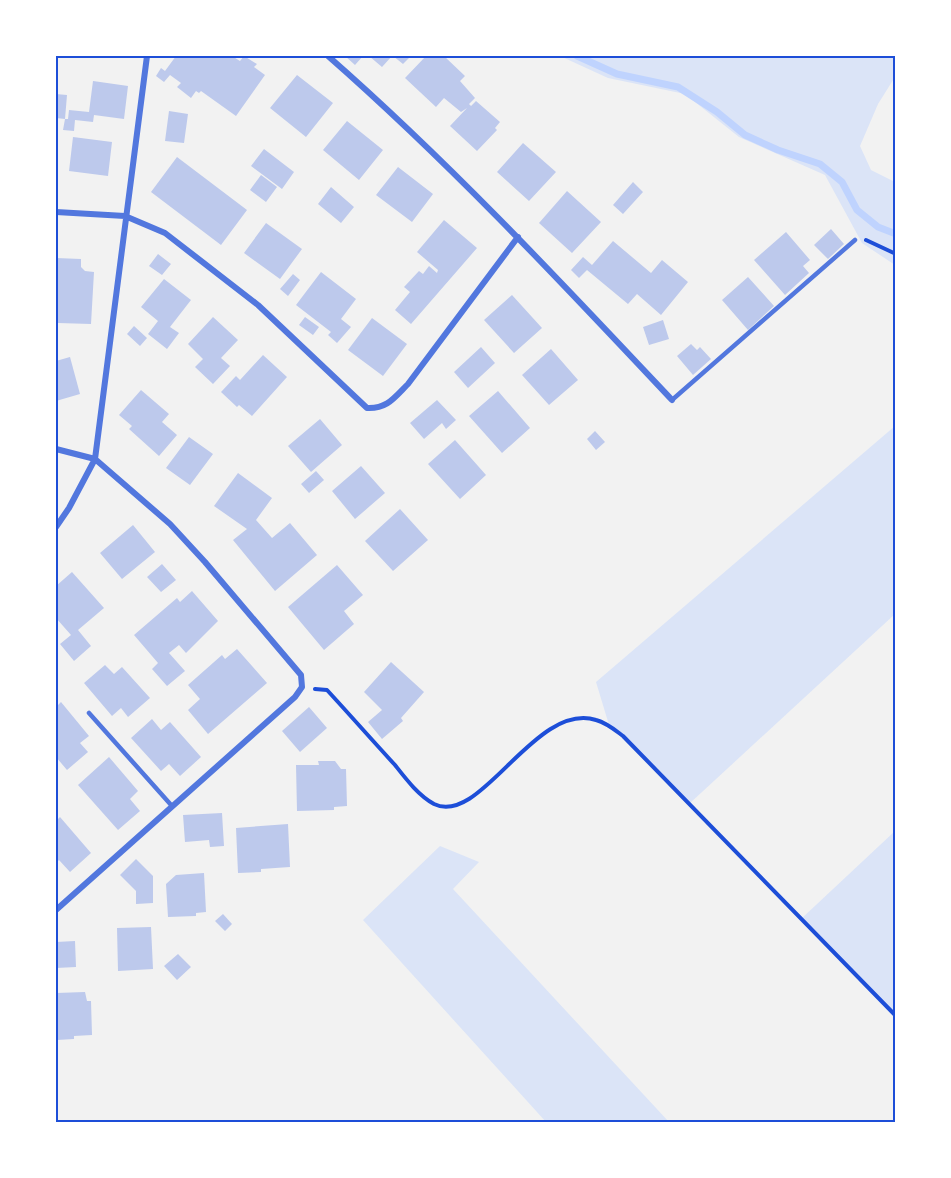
<svg xmlns="http://www.w3.org/2000/svg" width="951" height="1178" font-family="'Archivo Narrow',sans-serif">
<style>
.green{fill:#dbe4f7}
.lines{fill:none;stroke-linecap:round;stroke-linejoin:round}
.stream{stroke:#bfd3fe;stroke-width:7}
.building{fill:#bdc9ec}
.path{stroke:#1d4ed8;stroke-width:4}
.service{stroke:#5277de;stroke-width:4.5}
.minor{stroke:#5277de;stroke-width:6}
.neatline{fill:none;stroke:#1d4ed8;stroke-width:2}
</style>
<rect width="100%" height="100%" fill="#f2f2f2"/>
<!-- green -->
<path class="green" d="M560,56H895V77L878,104L860,146L871,170L895,182V265L862,243L825,175L739,137L685,94L608,78Z
M895,426V614L689,804L624,736L609,725L596,682Z
M895,831V1016L801,919Z
M440,846L479,862L453,889L669,1122H546L363,920Z"/>
<g class="lines">
<!-- stream -->
<path class="stream" d="M577,56L617,74L678,87L717,112L745,135L778,150L820,164L842,182L857,210L878,227L896,234"/>
</g>
<!-- building -->
<path class="building" d="M176,56H232L240,61L244,56L257,64L254,67L265,75L236,116L201,91L199,93L196,91L191,98L177,87L181,83L170,75L164,82L156,76L161,68L165,71Z
M345,56H363L355,65Z
M369,56H392L382,67Z
M393,56H411L403,64Z
M426,56H444L465,76L460,81L475,98L469,104L471,106L476,101L500,122L495,128L497,130L477,151L450,126L467,108L461,112L444,98L436,107L405,78Z
M297,75L333,103L306,137L270,108Z
M93,81L128,86L124,119L94,115L93,122L75,120L74,131L63,130L65,119H68L69,110L89,112Z
M56,94L67,95L65,119L56,118Z
M169,111L188,114L184,143L165,141Z
M347,121L383,150L359,180L323,150Z
M73,137L112,142L108,176L69,171Z
M523,143L556,172L529,201L497,172Z
M264,149L294,172L282,189L251,166Z
M177,157L247,210L221,245L151,192Z
M398,167L433,194L412,222L376,195Z
M261,175L277,187L266,202L250,190Z
M633,182L643,192L623,214L613,205Z
M331,187L354,207L341,223L318,204Z
M567,191L601,222L572,253L539,223Z
M444,220L477,248L411,324L395,310L410,292L404,287L419,271L423,274L429,266L437,273L438,270L417,252Z
M266,223L302,249L280,279L244,253Z
M831,229L844,244L828,259L814,245Z
M786,232L810,260L803,266L809,273L785,295L754,260Z
M613,241L651,273L662,260L688,282L661,315L637,294L628,304L587,270L579,278L571,270L583,257L592,265Z
M158,254L171,264L162,275L149,266Z
M56,258L81,259V267L85,271L94,272L91,324L58,323V312H56Z
M321,272L356,299L341,319L351,327L337,343L328,335L331,332L296,305Z
M293,274L300,280L288,296L280,289Z
M748,277L774,306L748,330L722,300Z
M164,279L191,300L170,327L179,333L167,349L148,334L158,321L141,307Z
M512,295L542,328L514,353L484,320Z
M213,317L238,340L221,358L230,366L213,384L195,367L203,359L188,344Z
M305,317L319,327L313,335L299,325Z
M372,318L407,344L383,376L348,350Z
M663,320L669,339L649,345L643,327Z
M134,326L147,338L140,346L127,334Z
M691,344L697,350L700,347L711,359L693,375L677,356Z
M481,347L495,363L468,388L454,372Z
M551,349L578,380L549,405L522,375Z
M263,355L287,377L252,416L239,405L237,407L221,392L236,376L240,380Z
M70,357L80,394L56,401V361Z
M141,390L169,414L162,422L177,435L159,456L129,429L132,426L119,415Z
M498,391L530,428L502,453L469,416Z
M437,400L456,420L446,429L442,423L424,439L410,423Z
M320,419L342,445L311,472L288,446Z
M595,431L605,442L596,450L587,439Z
M189,437L213,454L190,485L166,468Z
M455,440L486,475L460,499L428,464Z
M361,466L385,493L355,519L332,491Z
M316,471L324,480L309,493L301,484Z
M238,473L272,498L256,520L272,538L290,523L317,555L275,591L233,540L247,529L214,506Z
M400,509L428,540L393,571L365,541Z
M133,525L155,552L122,579L100,553Z
M162,564L176,580L161,592L147,577Z
M337,565L363,595L344,611L354,624L324,650L288,607Z
M72,572L104,608L78,630L91,646L74,661L60,644L71,635L56,618V586Z
M192,591L218,621L186,653L179,645L169,653L185,671L167,686L152,669L158,663L134,635L177,598L180,602Z
M237,649L267,683L208,734L188,710L200,699L188,685L222,655L225,659Z
M391,662L424,692L401,718L403,721L382,739L368,722L382,710L364,692Z
M105,665L114,674L122,667L150,698L128,717L121,708L112,716L84,683Z
M61,702L89,736L80,743L88,752L67,770L56,757V707Z
M309,707L327,728L300,752L282,731Z
M152,719L161,730L170,722L201,757L180,776L169,764L161,771L131,738Z
M109,757L138,791L130,799L140,811L118,830L78,785Z
M318,761H335L341,769H346L347,806L334,807V810L297,811L296,765H319Z
M222,813L224,846L210,847L209,840L185,842L183,815Z
M60,817L91,853L70,872L59,860L56,863V821Z
M288,824L290,867L261,869V872L238,873L236,828Z
M136,859L153,876V903L136,904V891L120,875Z
M204,873L206,912L196,913V916L168,917L166,884L176,875Z
M223,914L232,924L225,931L215,921Z
M151,927L153,969L118,971L117,928Z
M75,941L76,967L56,968V942Z
M178,954L191,967L177,980L164,966Z
M85,992L87,1001H91L92,1035L74,1036V1039L57,1040L56,1037V993Z"/>
<g class="lines">
<!-- path -->
<path class="path" d="M866,240L896,254
M315,689L327,690C350,715 372,740 395,765C406,779 418,795 434,804C481,827 535,701 596,720C607,723 615,730 623,736L896,1016"/>
<!-- service -->
<path class="service" d="M672,400L855,240
M89,713L172,806"/>
<!-- minor -->
<path class="minor" d="M328,56C450,163 561,282 672,400
M56,212L125,216L165,233L258,305L367,408C387,409 394,398 408,384L518,237
M56,449L95,459L170,524L205,562L301,675L302,687L295,697L56,910
M56,527L69,508L95,459L147,56"/>
</g>
<!-- border -->
<rect width="951" height="1178" fill="none" stroke="#ffffff" stroke-width="114"/>
<rect x="57" y="57" width="837" height="1064" class="neatline"/>
</svg>
